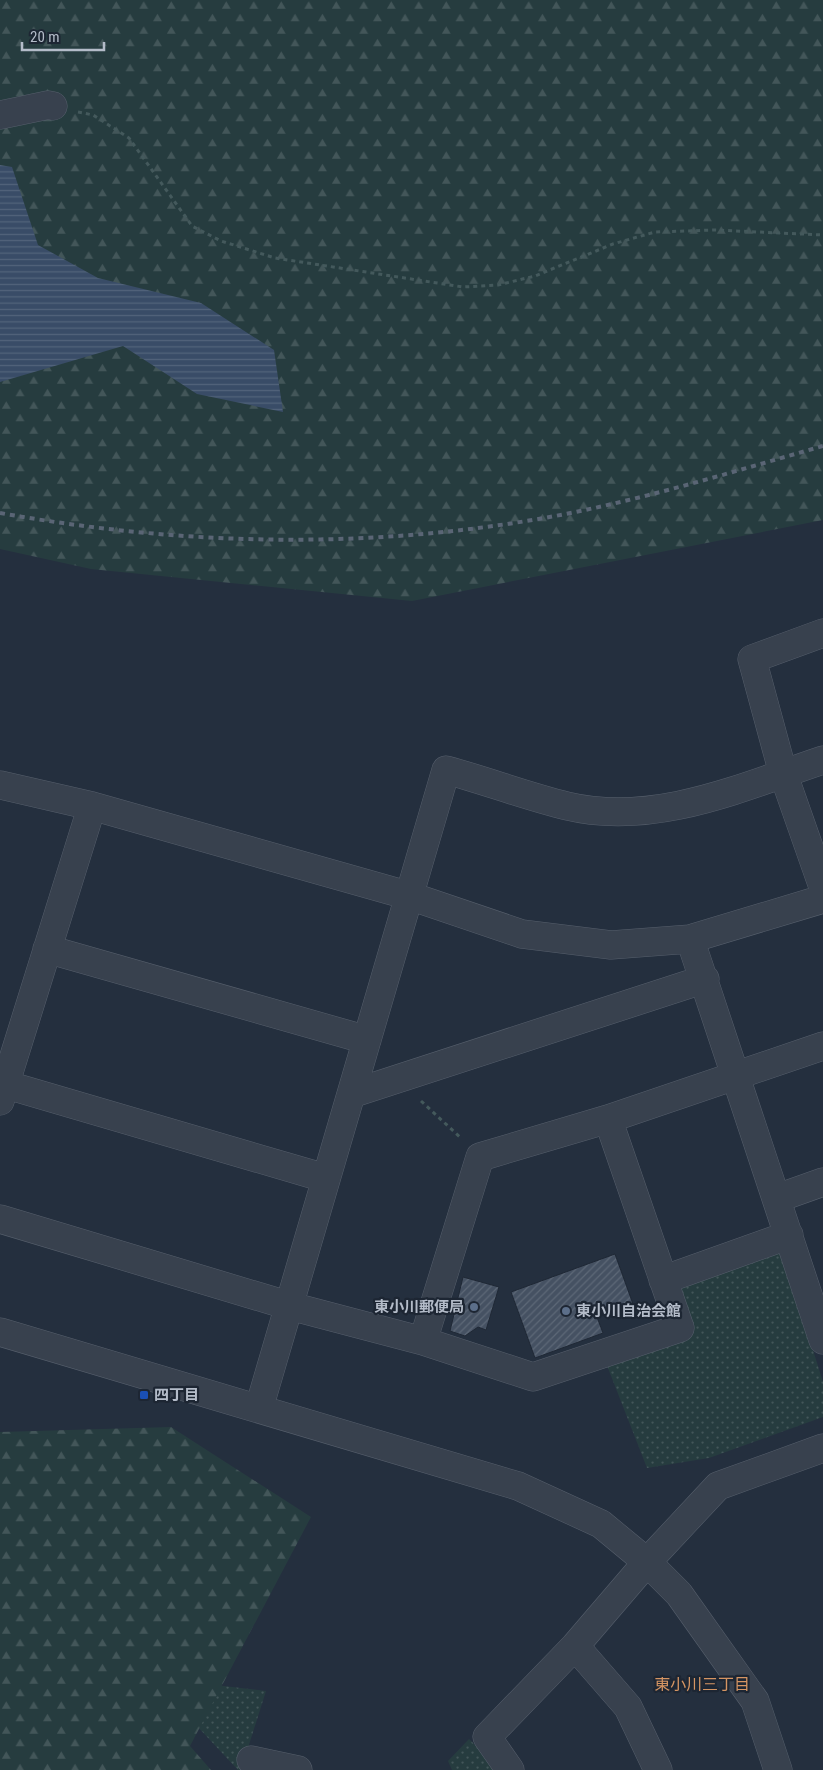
<svg xmlns="http://www.w3.org/2000/svg" width="823" height="1770" font-family="'Roboto Condensed','Noto Sans JP',sans-serif">
<style>
.green{fill:url(#green-dots)}
.forest{fill:url(#forest-firs)}
.water{fill:url(#water-rules)}
.building{fill:url(#building-hatch);stroke:#1f2835}
.lines{fill:none;stroke-linecap:round;stroke-linejoin:round}
.minor-casing{stroke:#565f6c;stroke-width:29}
.path{stroke:#44595c;stroke-width:3;stroke-dasharray:4 4;stroke-linecap:butt}
.minor{stroke:#38414e;stroke-width:28}
.rail{stroke:#5a6575;stroke-width:4;stroke-dasharray:5 5;stroke-linecap:butt}
.service-dot{fill:#5c6f8a;stroke:#1d2633;stroke-width:2}
.transit-dot{fill:#1a4fb4;stroke:#1d2633;stroke-width:2}
.labels{text-anchor:middle;dominant-baseline:central;stroke-width:4.5;stroke-linejoin:round;paint-order:stroke}
.poi-label{font-size:15px;font-weight:bold;fill:#b4bcc9;stroke:#1d2633;text-anchor:start}
.neighbourhood-label{font-size:16px;fill:#d59563;stroke:#1d2633}
</style>
<defs>
<pattern id="green-dots" width="8" height="8" patternUnits="userSpaceOnUse" patternTransform="scale(1.25)"><rect width="8" height="8" fill="#263c3f"/><path d="M2 2h.1M6 6h.1" fill="none" stroke="#435659" stroke-width="1.8" stroke-linecap="round"/></pattern>
<pattern id="forest-firs" width="22" height="20" patternUnits="userSpaceOnUse" patternTransform="scale(1.25)"><rect width="22" height="20" fill="#263c3f"/><path d="M5 1l3.5 6h-7zM16 11l3.5 6h-7z" fill="#435659"/></pattern>
<pattern id="water-rules" width="6" height="5" patternUnits="userSpaceOnUse" patternTransform="scale(1.25)"><rect width="6" height="5" fill="#394c67"/><path d="M0 2.5h6" fill="none" stroke="#53647b"/></pattern>
<pattern id="building-hatch" width="6" height="6" patternUnits="userSpaceOnUse" patternTransform="scale(1.25)"><rect width="6" height="6" fill="#455162"/><path d="M-1 1l2-2M0 6l6-6M5 7l2-2" fill="none" stroke="#5d6877"/></pattern>
</defs>
<rect width="100%" height="100%" fill="#242f3e"/>
<!-- green -->
<path class="green" d="M782,1251L823,1382V1417L709,1458L647,1468L606,1363L691,1335L676,1285Z
M215,1685L266,1691L241,1770H238L195,1724Z
M469,1739L496,1765L499,1770H452L448,1761Z"/>
<!-- forest -->
<path class="forest" d="M0,0H823V520L412,601L91,569L0,549Z
M171,1427L311,1517L190,1746L211,1770H0V1432Z"/>
<!-- water -->
<path class="water" d="M0,165L12,167L38,245L98,278L201,303L274,350L283,412L197,394L123,346L0,382Z"/>
<!-- building -->
<path class="building" d="M615,1254L633,1304L597,1317L603,1333L535,1358L511,1292Z
M463,1277L499,1287L486,1330L478,1327L465,1336L450,1331Z"/>
<g class="lines">
<!-- minor casing -->
<g class="minor-casing">
<path id="minor" d="M0,115L48,105L53,106
M823,633L752,659L783,773L823,887
M0,785L92,806L410,896L522,934L611,945L690,939L823,899
M690,939L823,1340
M47,949L367,1040
M0,1083L325,1178
M351,1094L705,979
M0,1101L92,806
M778,1198L823,1182
M0,1219L290,1306L423,1341L480,1157L608,1119L823,1046
M663,1280L789,1235
M0,1332L518,1486L601,1524L647,1562L679,1594L755,1701L778,1770
M423,1341L533,1377L680,1328L608,1119
M259,1408L446,770C487,781 526,796 567,806C654,827 742,787 823,760
M575,1646L628,1707L658,1770
M251,1760L298,1770
M510,1770L487,1737L575,1646L647,1562L718,1486L823,1448"/>
</g>
<!-- path -->
<path class="path" d="M78,112L93,115L129,138L192,226L221,241L275,258L463,287L498,285L535,276L613,244L655,232L715,230L823,235
M421,1101L462,1139"/>
<!-- minor -->
<use href="#minor" class="minor"/>
<!-- rail -->
<path class="rail" d="M0,513C184,546 371,550 555,516C646,499 735,471 823,446"/>
</g>
<!-- markers -->
<g class="service-dot">
<circle cx="474" cy="1307" r="5"/>
<circle cx="566" cy="1311" r="5"/>
</g>
<rect class="transit-dot" x="139" y="1390" width="10" height="10" rx="2.5"/>
<g class="labels">
<!-- poi labels -->
<g class="poi-label">
<text x="464" y="1307" text-anchor="end">東小川郵便局</text>
<text x="576" y="1311">東小川自治会館</text>
<text x="154" y="1395">四丁目</text>
</g>
<!-- neighbourhood labels -->
<g class="neighbourhood-label">
<text x="702" y="1684">東小川三丁目</text>
</g>
</g>
<!-- scale -->
<path d="M22 42v8h82v-8" fill="none" stroke="#b4bcc9" stroke-width="2.5"/>
<text x="30" y="42" font-size="15" fill="#b4bcc9" stroke="#1d2633" stroke-width="4" paint-order="stroke">20 m</text>
</svg>
